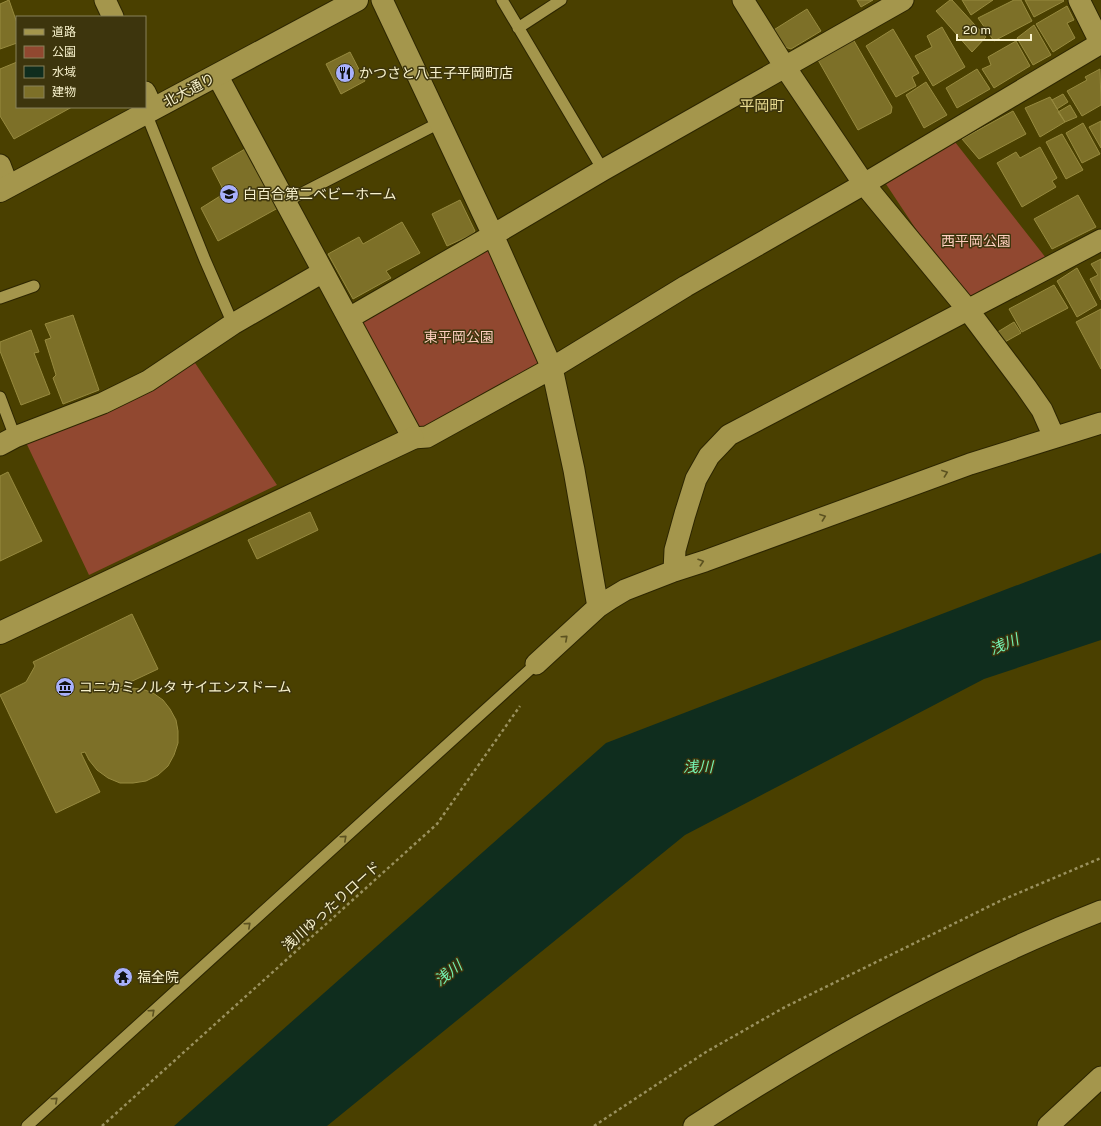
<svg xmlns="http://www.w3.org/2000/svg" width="1101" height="1126" font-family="'Public Sans','Noto Sans JP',sans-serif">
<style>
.green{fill:#914830}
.water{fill:#0f2d1e}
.building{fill:#7d7028;stroke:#978a3f}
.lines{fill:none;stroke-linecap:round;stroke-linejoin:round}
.service-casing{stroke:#2d2600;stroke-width:13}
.minor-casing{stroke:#2d2600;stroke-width:23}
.tertiary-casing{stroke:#2d2600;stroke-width:24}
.path{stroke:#9a915e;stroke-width:2.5;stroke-dasharray:3 3;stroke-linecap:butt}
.service{stroke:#a4964c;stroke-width:11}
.minor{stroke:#a4964c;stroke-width:21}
.tertiary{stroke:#a4964c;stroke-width:22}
.oneway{stroke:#5c5220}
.labels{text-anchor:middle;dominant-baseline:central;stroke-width:3;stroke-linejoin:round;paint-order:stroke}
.poi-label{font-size:14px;fill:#f8f2cd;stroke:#3d350d;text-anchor:start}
.street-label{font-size:14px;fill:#f8f2cd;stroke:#3d350d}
.park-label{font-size:14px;fill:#fecfbf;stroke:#3d350d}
.neighbourhood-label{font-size:15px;fill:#eadc91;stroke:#3d350d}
.water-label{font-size:15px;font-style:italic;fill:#74f2b2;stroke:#3d350d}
</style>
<rect width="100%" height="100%" fill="#4a4000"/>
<!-- green -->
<path class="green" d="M955,142L1046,258L966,299L951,282L886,184Z
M493,235L552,368L413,438L349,318Z
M189,354L277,485L89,575L22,434Z"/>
<!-- water -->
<path class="water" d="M1101,553V640L984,679L685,835L327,1126H174L606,743Z"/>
<!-- building -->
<path class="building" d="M9,0L17,23V43L0,49V4Z
M857,0H873L861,7Z
M950,0H952L986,37L972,52L936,11Z
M962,0H993L971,15Z
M1014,0H1021L1032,21L994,41L978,18Z
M1025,0H1063L1064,1L1034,17Z
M1067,6L1074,20L1067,23L1075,38L1053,52L1036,24Z
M807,9L821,31L791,49L781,46L772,31Z
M1034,25L1051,55L1033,65L1017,38Z
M942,27L965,67L933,86L915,56L932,47L927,36Z
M893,29L919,73L912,77L916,86L896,97L866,46Z
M853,39L892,107L891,113L858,130L818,60Z
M1016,41L1030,66L994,88L982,69L991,65L988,57Z
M350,52L365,81L341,94L326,64Z
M17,62V107H72L14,139L0,116V69Z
M977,69L990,89L957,108L946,88Z
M1100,69L1101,105L1082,116L1067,91L1087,80L1085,77Z
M926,82L947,115L924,128L906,95Z
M1063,94L1068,102L1057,109L1052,100Z
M1050,97L1065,122L1040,137L1025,108Z
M1070,105L1077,117L1065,122L1058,112Z
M1013,111L1026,134L979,159L962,139Z
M1101,121V148L1089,127Z
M1083,123L1100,154L1082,163L1066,133Z
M1062,134L1083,170L1066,179L1046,142Z
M1040,147L1057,178L1052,181L1056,187L1022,207L997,163L1016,152L1020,158Z
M245,149L278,208L218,241L201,208L225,193L212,168Z
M1078,195L1096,227L1052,249L1034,219Z
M460,200L475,231L473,234L447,246L432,214Z
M402,222L420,253L386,271L391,278L353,299L328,254L359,237L363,244Z
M1101,259V300L1090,279L1098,275L1091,264Z
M1077,268L1097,305L1077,317L1057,281Z
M1054,285L1068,308L1022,332L1009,309Z
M1101,309V369L1076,322Z
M73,315L99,390L63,404L53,378L56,375L45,340L51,338L45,324Z
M1014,322L1021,333L1003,343L996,333Z
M31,330L39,352L34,353L50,394L21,405L0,351V342Z
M8,472L42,541L0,561V476Z
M310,512L318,530L257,559L248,540Z
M132,614L158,669L109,692L118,689L130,688L142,689L153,693L163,700L170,709L176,720L178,731V743L174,755L168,766L158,775L146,781L133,783H120L108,778L97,770L89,760L85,752L81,753L100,792L56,813L0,695L26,682L35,666L33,662Z"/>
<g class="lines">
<!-- service casing -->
<g class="service-casing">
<path id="service" d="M502,0L603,170
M518,28L561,0
M146,113L205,260L233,324
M285,202L439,123
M0,298L34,286
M0,397L15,437
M27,1126L536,664"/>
</g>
<!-- minor casing -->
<g class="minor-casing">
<path id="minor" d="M105,0L113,17
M382,0L493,235L552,368L574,470L598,607
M743,0L785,67L864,184L968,310L1026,387L1042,410L1054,437
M1079,0L1101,44
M217,75L413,438L427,437L552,368L686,286L864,184L1101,43
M145,92L153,109
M0,165L8,186
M349,318L493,235L603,170L903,0
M0,445L15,437L103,403L148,381L233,324L323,272
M674,571L675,550L685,514L696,479L709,456L729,435L1101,240
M536,664L598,607L610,599L625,590L674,571L705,561L970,464L1101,423
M694,1126C823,1042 957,967 1101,911
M1048,1126L1101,1077"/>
</g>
<!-- tertiary casing -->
<g class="tertiary-casing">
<path id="tertiary" d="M0,191L357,0
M0,633L413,438"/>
</g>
<!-- path -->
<path class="path" d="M102,1126L437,824L520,706
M594,1126L706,1052L785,1007L1002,900L1101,858"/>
<!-- service -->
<use href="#service" class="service"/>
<!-- minor -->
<use href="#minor" class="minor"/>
<!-- tertiary -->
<use href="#tertiary" class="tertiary"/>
</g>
<!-- one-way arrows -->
<defs><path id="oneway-chevron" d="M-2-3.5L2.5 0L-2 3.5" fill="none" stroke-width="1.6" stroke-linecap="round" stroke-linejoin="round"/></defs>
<g class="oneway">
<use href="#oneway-chevron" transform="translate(945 473) rotate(-20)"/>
<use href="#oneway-chevron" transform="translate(823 517) rotate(-20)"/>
<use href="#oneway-chevron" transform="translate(701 562) rotate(-18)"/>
<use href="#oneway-chevron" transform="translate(565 638) rotate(-42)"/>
<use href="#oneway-chevron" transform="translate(344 838) rotate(-42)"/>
<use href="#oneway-chevron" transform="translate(248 925) rotate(-42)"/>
<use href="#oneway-chevron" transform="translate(152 1012) rotate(-42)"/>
<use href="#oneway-chevron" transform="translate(55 1100) rotate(-42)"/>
</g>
<!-- icons -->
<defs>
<g id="restaurant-disc" transform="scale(1)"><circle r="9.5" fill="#a8b0fc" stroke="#3d350d"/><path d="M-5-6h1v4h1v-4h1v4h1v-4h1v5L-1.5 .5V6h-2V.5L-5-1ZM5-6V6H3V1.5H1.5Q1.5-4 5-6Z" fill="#111"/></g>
<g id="school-disc" transform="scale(1)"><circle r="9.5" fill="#a8b0fc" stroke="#3d350d"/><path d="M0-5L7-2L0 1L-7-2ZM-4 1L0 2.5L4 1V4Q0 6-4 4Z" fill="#111"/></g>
<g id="museum-disc" transform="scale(1)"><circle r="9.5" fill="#a8b0fc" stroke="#3d350d"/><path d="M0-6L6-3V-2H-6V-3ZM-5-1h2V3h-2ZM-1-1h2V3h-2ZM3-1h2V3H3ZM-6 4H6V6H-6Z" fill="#111"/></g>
<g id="temple-disc" transform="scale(1)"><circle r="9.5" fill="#a8b0fc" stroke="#3d350d"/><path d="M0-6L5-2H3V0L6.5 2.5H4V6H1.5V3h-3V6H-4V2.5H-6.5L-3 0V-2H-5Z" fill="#111"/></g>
</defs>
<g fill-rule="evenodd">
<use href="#restaurant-disc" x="345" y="73"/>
<use href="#school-disc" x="229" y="194"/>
<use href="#museum-disc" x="65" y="687"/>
<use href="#temple-disc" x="123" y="977"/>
</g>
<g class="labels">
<!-- poi labels -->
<g class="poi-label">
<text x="359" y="73">かつさと八王子平岡町店</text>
<text x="243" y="194">白百合第二ベビーホーム</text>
<text x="79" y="687">コニカミノルタ サイエンスドーム</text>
<text x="137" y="977">福全院</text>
</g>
<!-- street labels -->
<g class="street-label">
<text transform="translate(189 90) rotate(-28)">北大通り</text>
<text transform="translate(331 906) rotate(-42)">浅川ゆったりロード</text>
</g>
<!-- park labels -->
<g class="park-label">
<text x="976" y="241">西平岡公園</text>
<text x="459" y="337">東平岡公園</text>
</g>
<!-- neighbourhood labels -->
<g class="neighbourhood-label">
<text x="762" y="105">平岡町</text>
</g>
<!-- water labels -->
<g class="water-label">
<text transform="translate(1004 644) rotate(-22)">浅川</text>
<text x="698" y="766">浅川</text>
<text transform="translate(448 973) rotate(-38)">浅川</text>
</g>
</g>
<!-- legend -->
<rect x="16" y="16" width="130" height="92" fill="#3d350d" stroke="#88815a"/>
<rect x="24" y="29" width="20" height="6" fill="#a4964c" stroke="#88815a"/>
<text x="52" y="36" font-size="12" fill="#f8f2cd">道路</text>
<rect x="24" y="46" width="20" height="12" fill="#914830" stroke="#88815a"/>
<text x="52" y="56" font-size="12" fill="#f8f2cd">公園</text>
<rect x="24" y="66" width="20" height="12" fill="#0f2d1e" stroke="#88815a"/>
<text x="52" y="76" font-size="12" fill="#f8f2cd">水域</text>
<rect x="24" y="86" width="20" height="12" fill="#7d7028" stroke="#88815a"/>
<text x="52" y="96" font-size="12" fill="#f8f2cd">建物</text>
<!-- scale -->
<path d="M957 34v6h74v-6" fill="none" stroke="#f8f2cd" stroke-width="2"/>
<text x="963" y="34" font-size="12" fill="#f8f2cd" stroke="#3d350d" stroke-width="3" paint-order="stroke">20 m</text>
</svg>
